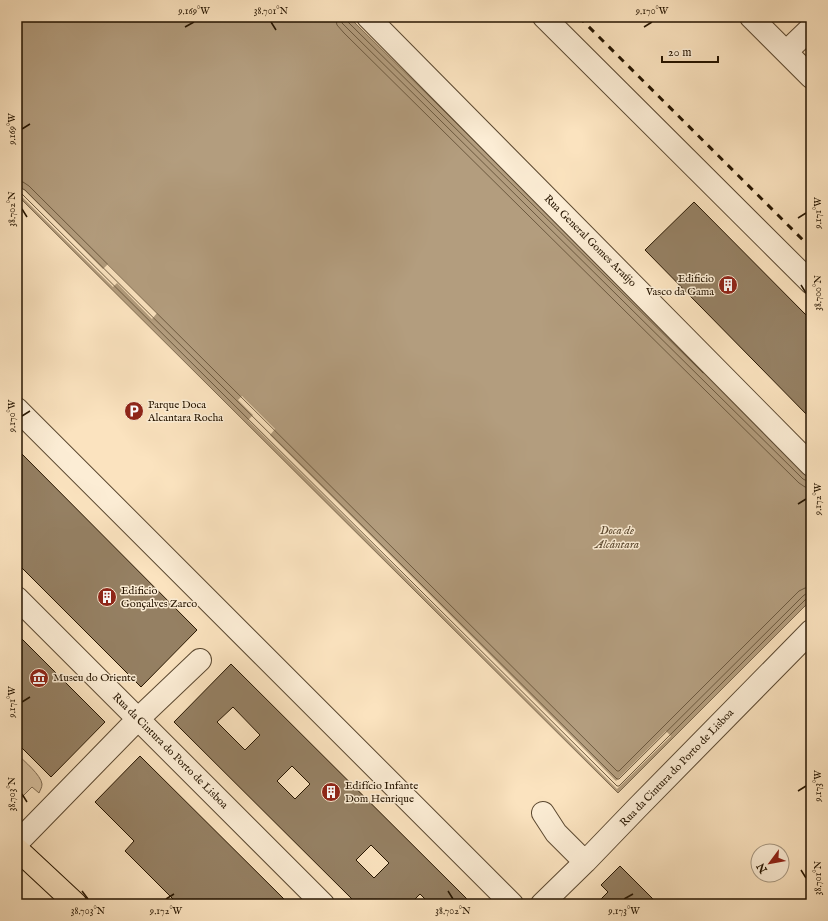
<svg xmlns="http://www.w3.org/2000/svg" width="828" height="921" font-family="'IM FELL English',serif">
<style>
.green{fill:#d7c09f;stroke:#7e6a50}
.water{fill:#b39d7e;stroke:#7b674c}
.pier{fill:#fbe3bf}
.lines{fill:none;stroke-linecap:round;stroke-linejoin:round}
.shore{stroke:#6c593f;stroke-width:1}
.building{fill:#958063;stroke:#261500;fill-rule:evenodd}
.minor-casing{stroke:#5b4830;stroke-width:24}
.major-casing{stroke:#261500;stroke-width:24}
.minor{stroke:#fcedd5;stroke-width:22}
.major{stroke:#fbe3bf;stroke-width:22}
.rail{stroke:#261500;stroke-width:3;stroke-dasharray:7 7;stroke-linecap:butt}
.ticks{fill:none;stroke:#261500;stroke-width:1.5}
.labels{text-anchor:middle;dominant-baseline:central;stroke-width:3;stroke-linejoin:round;paint-order:stroke}
.street-label{font-size:11px;fill:#261500;stroke:#fcedd5}
.poi-label{font-size:11px;fill:#261500;stroke:#fcedd5;text-anchor:start}
.water-label{font-size:12px;font-style:italic;fill:#5e4b32;stroke:#fcedd5}
.neatline{fill:none;stroke:#261500;stroke-width:1.5}
.ticks-label{font-size:10px;text-anchor:middle;fill:#261500}
</style>
<rect width="100%" height="100%" fill="#fbe3bf"/>
<filter id="stains"><feTurbulence type="fractalNoise" baseFrequency=".005" numOctaves="4"/><feColorMatrix values="0 0 0 0 .2 0 0 0 0 .09 0 0 0 0 .02 0 0 0 .5 -.17"/></filter>
<radialGradient id="worn" r=".72"><stop offset=".6" stop-color="#630" stop-opacity="0"/><stop offset="1" stop-color="#630" stop-opacity=".3"/></radialGradient>
<!-- green -->
<path class="green" d="M17,754C24,761 41,775 42,784C42,788 40,790 39,793L32,787L18,801L17,800Z"/>
<!-- water -->
<path class="water" d="M17,17H349L811,474V600L618,793L17,195Z"/>
<!-- pier -->
<path class="pier" d="M17,183L103,269L108,264L157,313L152,319L117,283L113,287L17,192Z
M242,396L275,429L270,435L616,781L666,731L671,736L617,789L248,420L253,415L238,400Z"/>
<g class="lines">
<!-- shore -->
<path class="shore" d="M335,17L337,25L344,33L799,483L805,487L811,488
M341,17L342,23L348,29L803,479L807,481H811
M346,17L347,21L351,25L703,373
M17,181L23,182L29,186L617,771H619L799,591L805,588L811,587
M17,187L21,188L25,190L617,779H619L803,596L807,593H811
M17,193L22,194L617,786H619L806,599L811,598"/>
</g>
<!-- building -->
<path class="building" d="M694,202L811,320V419L645,250Z
M17,449L197,630L141,687L17,563Z
M17,634L105,722L51,777L17,743Z
M231,664L472,904H430L420,894L410,904H357L174,722ZM233,707L260,735L245,750L217,722ZM292,766L310,784L295,799L277,781ZM371,845L389,863L374,878L356,860Z
M140,756L289,904H178L125,851L134,841L95,802Z
M620,866L658,904H596L608,892L601,885Z"/>
<g class="lines">
<!-- minor casing -->
<g class="minor-casing">
<path id="minor" d="M368,17L811,465
M544,17L811,283
M751,17L811,77
M786,52L811,28
M17,409L512,904
M17,598L323,904
M543,813L556,833L585,862
M17,843L138,719L200,660
M542,904L585,862L637,808L811,631"/>
</g>
<!-- major casing -->
<g class="major-casing">
<path id="major" d="M17,849L76,904"/>
</g>
<!-- minor -->
<use href="#minor" class="minor"/>
<!-- major -->
<use href="#major" class="major"/>
<!-- rail -->
<path class="rail" d="M579,17L811,248"/>
</g>
<!-- ticks -->
<path class="ticks" d="M271,22L276,30M185,27L194,22M644,27L652,22M22,129L30,124M22,209L27,217M798,218L806,213M801,285L806,293M22,416L30,411M798,504L806,499M22,702L30,697M798,791L806,786M22,794L27,802M801,870L806,878M82,891L88,899M448,891L453,899M166,899L174,894M624,899L633,894"/>
<!-- icons -->
<defs>
<g id="building-disc" transform="scale(1)"><circle r="9.5" fill="#8f2418" stroke="#fcedd5"/><path d="M-4-6H4V6H1V3H-1V6H-4ZM-2.5-4.3h1.7v1.8h-1.7ZM.8-4.3h1.7v1.8H.8ZM-2.5-1h1.7V.8h-1.7ZM.8-1h1.7V.8H.8Z" fill="#fff"/></g>
<g id="parking-disc" transform="scale(1)"><circle r="9.5" fill="#8f2418" stroke="#fcedd5"/><path d="M-3.5-5.5H1a3.5 3.5 0 0 1 0 7H-1V5.5H-3.5ZM-1-3.4V-.6H.8a1.4 1.4 0 0 0 0-2.8Z" fill="#fff"/></g>
<g id="museum-disc" transform="scale(1)"><circle r="9.5" fill="#8f2418" stroke="#fcedd5"/><path d="M0-6L6-3V-2H-6V-3ZM-5-1h2V3h-2ZM-1-1h2V3h-2ZM3-1h2V3H3ZM-6 4H6V6H-6Z" fill="#fff"/></g>
</defs>
<g fill-rule="evenodd">
<use href="#building-disc" x="728" y="285"/>
<use href="#parking-disc" x="134" y="411"/>
<use href="#building-disc" x="107" y="597"/>
<use href="#museum-disc" x="39" y="678"/>
<use href="#building-disc" x="331" y="792"/>
</g>
<g class="labels">
<!-- street labels -->
<g class="street-label">
<text transform="translate(590 241) rotate(45)">Rua General Gomes Araújo</text>
<text transform="translate(170 751) rotate(45)">Rua da Cintura do Porto de Lisboa</text>
<text transform="translate(677 768) rotate(-46)">Rua da Cintura do Porto de Lisboa</text>
</g>
<!-- poi labels -->
<g class="poi-label">
<text x="714" y="279" text-anchor="end">Edificio<tspan x="714" dy="13">Vasco da Gama</tspan></text>
<text x="148" y="405">Parque Doca<tspan x="148" dy="13">Alcantara Rocha</tspan></text>
<text x="121" y="591">Edificio<tspan x="121" dy="13">Gonçalves Zarco</tspan></text>
<text x="53" y="678">Museu do Oriente</text>
<text x="345" y="786">Edifício Infante<tspan x="345" dy="13">Dom Henrique</tspan></text>
</g>
<!-- water labels -->
<g class="water-label">
<text x="617" y="530">Doca de<tspan x="617" dy="14">Alcântara</tspan></text>
</g>
</g>
<!-- margin -->
<rect width="828" height="921" fill="none" stroke="#fbe3bf" stroke-width="44"/>
<!-- north arrow -->
<g transform="translate(770 863) rotate(238)"><circle r="19" fill="#fcedd5" stroke="#a69780"/>
<path d="M0-3L7 15L0 10L-7 15Z" fill="#8f2418"/>
<text y="-6" font-size="11" font-weight="bold" text-anchor="middle" fill="#261500">N</text>
</g>
<!-- scale -->
<path d="M662 56v6h56v-6" fill="none" stroke="#261500" stroke-width="2"/>
<text x="668" y="56" font-size="12" fill="#261500" stroke="#fcedd5" stroke-width="3" paint-order="stroke">20 m</text>
<rect x="22" y="22" width="784" height="877" class="neatline"/>
<g class="ticks-label">
<text x="194" y="14">9.169°W</text>
<text x="271" y="14">38.701°N</text>
<text x="652" y="14">9.170°W</text>
<text transform="translate(11 129) rotate(-90)" y="4">9.169°W</text>
<text transform="translate(11 209) rotate(-90)" y="4">38.702°N</text>
<text transform="translate(817 213) rotate(-90)" y="4">9.171°W</text>
<text transform="translate(817 293) rotate(-90)" y="4">38.700°N</text>
<text transform="translate(11 416) rotate(-90)" y="4">9.170°W</text>
<text transform="translate(817 499) rotate(-90)" y="4">9.172°W</text>
<text transform="translate(11 702) rotate(-90)" y="4">9.171°W</text>
<text transform="translate(817 786) rotate(-90)" y="4">9.173°W</text>
<text transform="translate(11 794) rotate(-90)" y="4">38.703°N</text>
<text transform="translate(817 878) rotate(-90)" y="4">38.701°N</text>
<text x="88" y="914">38.703°N</text>
<text x="166" y="914">9.172°W</text>
<text x="453" y="914">38.702°N</text>
<text x="624" y="914">9.173°W</text>
</g>
<rect width="100%" height="100%" filter="url(#stains)"/>
<rect width="100%" height="100%" fill="url(#worn)"/>
</svg>
